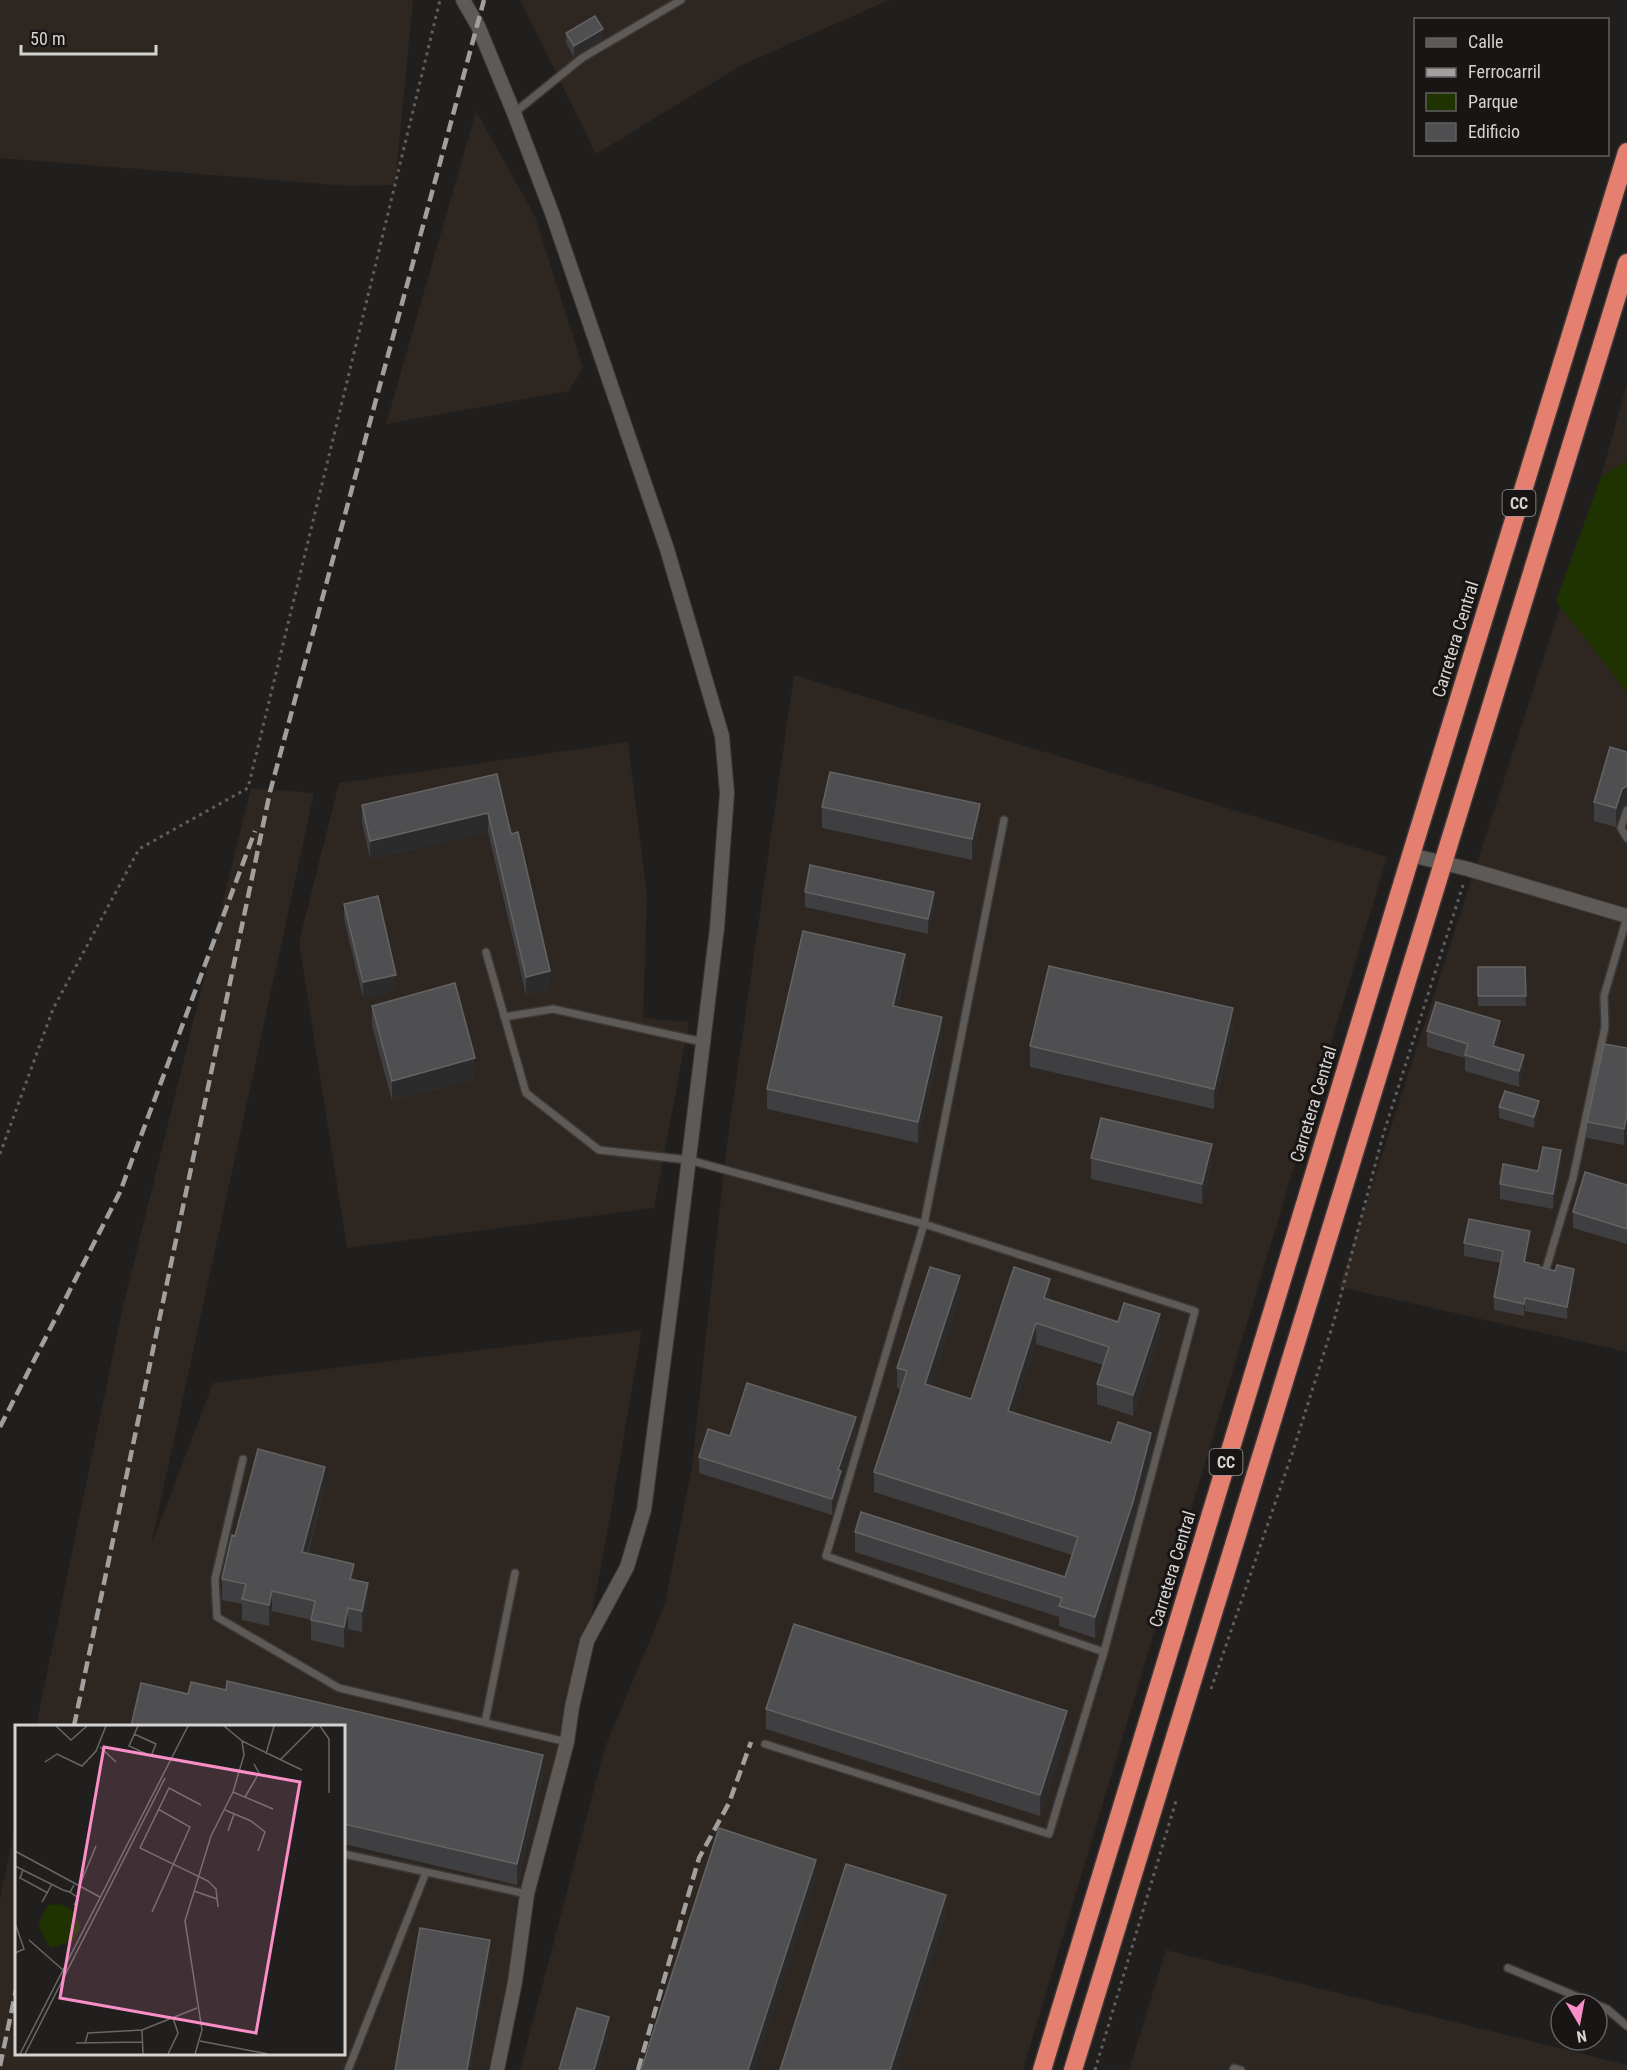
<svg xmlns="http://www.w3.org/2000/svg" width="1627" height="2070" font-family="'Roboto Condensed',sans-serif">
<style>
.built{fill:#2e2621}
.green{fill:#1e3300}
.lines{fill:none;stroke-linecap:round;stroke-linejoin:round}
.lane-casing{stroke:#3b3937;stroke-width:10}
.street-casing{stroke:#3b3937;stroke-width:16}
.highway-casing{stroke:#3b3937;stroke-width:21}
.path{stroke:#615f5d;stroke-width:3;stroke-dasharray:3 4.5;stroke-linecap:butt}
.lane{stroke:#5d5a58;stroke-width:7}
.street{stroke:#5d5a58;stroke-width:14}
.highway{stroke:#e57f6f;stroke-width:18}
.rail{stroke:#a1a09e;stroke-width:4.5;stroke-dasharray:12 6;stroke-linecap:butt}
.wall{fill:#3f3e41}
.shaded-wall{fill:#2c2b2c}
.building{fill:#4f4e50;stroke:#646364;stroke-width:1.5}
.labels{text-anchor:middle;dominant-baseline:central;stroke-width:6;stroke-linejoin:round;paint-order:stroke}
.shield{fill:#181514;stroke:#9c9a98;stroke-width:1.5}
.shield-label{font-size:16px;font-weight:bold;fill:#d4d3d1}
.street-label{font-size:18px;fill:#d4d3d1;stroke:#181514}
.inset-road{fill:none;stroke:#696765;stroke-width:1.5}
.view{fill:#fa8fc7;fill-opacity:0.15;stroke:#fa8fc7;stroke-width:3}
.inset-edge{fill:none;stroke:#d4d3d1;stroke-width:3}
</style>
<rect width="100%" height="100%" fill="#211f1d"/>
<!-- built -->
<path class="built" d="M0,0H413L395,185L349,186L0,158Z
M520,0H889L742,65L596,154Z
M476,111L535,216L583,368L569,391L386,424Z
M1627,384V1352L1339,1287L1591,512Z
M794,675L1387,857L1023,2070H520L605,1747L665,1604L692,1466L726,1151Z
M628,742L647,895L643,1018L689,1022L654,1208L347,1248L299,942L339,783Z
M251,788L314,793L151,1546L213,1383L642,1330L606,1540L567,1742L489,2070H0V1900L16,1820V2054H344V1726H36L123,1306Z
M1166,1950L1627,2065V2070H1129Z"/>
<!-- green -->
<path class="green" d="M1627,461V692L1556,601L1601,477Z"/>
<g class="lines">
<!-- lane casing -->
<g class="lane-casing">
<path id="lane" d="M514,113L582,58L681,0
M1627,810L1621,828L1627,838
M1004,820L924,1224L826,1556L1104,1652
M486,952L526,1093L599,1150L689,1160L924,1224L1195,1311L1104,1652L1049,1834L765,1744
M504,1017L553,1009L703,1042
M1546,1269L1573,1178L1605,1027L1604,996L1627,917
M243,1459L215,1579L217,1617L339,1688L567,1742
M485,1722L515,1573
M344,1854L527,1894
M1508,1968L1595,2004
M1597,2005L1607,2009L1627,2026
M348,2070L426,1872
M1233,2070L1234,2068L1241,2070"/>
</g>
<!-- street casing -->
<g class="street-casing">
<path id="street" d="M463,0L478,26L514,113L552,213L667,549L722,736L727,793L717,928L673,1289L644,1510L627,1567L587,1641L572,1707L567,1742L527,1894L515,1982L497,2070
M1411,855L1468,869L1627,916"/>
</g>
<!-- highway casing -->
<g class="highway-casing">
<path id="highway" d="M1042,2070L1411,855L1627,152
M1073,2070L1627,263"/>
</g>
<!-- path -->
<path class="path" d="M0,1154L53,1009L139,849L248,788L440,0
M1211,1689L1292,1454L1334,1321L1383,1135L1464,882
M1095,2070L1176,1801"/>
<!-- lane -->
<use href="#lane" class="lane"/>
<!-- street -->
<use href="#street" class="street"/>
<!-- highway -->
<use href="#highway" class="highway"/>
<!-- rail -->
<path class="rail" d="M0,1427L120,1192L255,831
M74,1726L270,792L484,0
M0,2066L16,1990
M638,2070L699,1858L729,1803L751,1742"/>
</g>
<!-- wall -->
<path class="wall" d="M566,33L603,39L574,57L566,43Z
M1627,752V805L1622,808L1616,827L1594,821V802Z
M497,774L511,834L550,989L526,995L488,832L370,859L362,823V805Z
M822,807L980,824L972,860L822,828Z
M805,892L934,908L928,934L805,907Z
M344,904L396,990L363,998L344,919Z
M1478,967H1525L1526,1006H1478Z
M905,974L898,1007L942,1037L918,1143L767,1109V1089Z
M372,1006L475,1079L392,1101L372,1026Z
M1233,1029L1214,1109L1030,1067V1046Z
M1427,1031L1500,1037L1497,1047L1524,1070L1519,1087L1465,1071V1058L1427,1047Z
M1627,1048V1130L1624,1145L1587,1138V1122Z
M1499,1107L1539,1111L1534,1128L1499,1118Z
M1091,1158L1212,1164L1202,1204L1091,1179Z
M1561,1166L1553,1209L1500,1199V1184L1538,1171Z
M1627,1185V1244L1573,1228V1212Z
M1464,1243L1530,1244L1526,1263L1574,1282L1567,1319L1525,1311L1524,1316L1494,1310V1297L1501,1263L1464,1256Z
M960,1296L931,1386L971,1399L1050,1299V1300L1160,1334L1133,1416L1097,1404V1384L1103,1365L1036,1344L1014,1412L1111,1443L1151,1453L1133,1522L1095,1638L1059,1626V1617L855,1552V1532L1065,1577L1072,1555L874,1492V1472L901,1390L897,1388V1368Z
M856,1433L841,1479V1487L832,1515L699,1473V1457L730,1436Z
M325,1487L308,1553L354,1580L368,1604L362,1632L348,1629L344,1648L311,1640V1620L272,1611L269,1626L242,1620V1604L222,1600V1579L235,1536Z
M227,1681L543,1755V1775L517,1885L344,1844V1726H131L141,1683L188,1694L191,1682L226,1690Z
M766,1709L1067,1732L1040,1816L766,1729Z"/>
<!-- shaded-wall -->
<path class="shaded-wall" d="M603,29V39L574,57V46Z
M1627,786V805L1622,808L1616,827V808L1622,789Z
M980,804V824L972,860V839Z
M488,813V832L370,859V841Z
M934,892V908L928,934V919Z
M905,954V974L893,1026V1006Z
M550,971V989L526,995V977Z
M396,975V990L363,998V982Z
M1233,1008V1029L1214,1109V1089Z
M942,1017V1037L918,1143V1122Z
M1500,1021V1037L1493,1061V1046Z
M1524,1055V1070L1519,1087V1071Z
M475,1058V1079L392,1101V1081Z
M1539,1101V1111L1534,1128V1117Z
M1627,1114V1130L1624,1145V1129Z
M1212,1144V1164L1202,1204V1184Z
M1561,1150V1166L1553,1209V1194Z
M1530,1231V1244L1524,1275V1262Z
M1574,1269V1282L1567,1319V1307Z
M960,1276V1296L925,1405V1384Z
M1050,1279V1299L1044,1319V1298Z
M1525,1298V1311L1524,1316V1304Z
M1160,1314V1334L1133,1416V1395Z
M1036,1323V1344L1008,1431V1411Z
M856,1417V1433L841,1479V1487L832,1515V1499L838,1470Z
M1151,1433V1453L1133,1522L1095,1638V1617Z
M325,1467V1487L302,1572V1552Z
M354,1564V1584L350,1579Z
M368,1583V1604L362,1632V1611Z
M272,1591V1611L269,1626V1605Z
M348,1608V1629L344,1648V1627Z
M1067,1711V1732L1040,1816V1795Z
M543,1755V1775L517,1885V1864Z
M816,1860V1880L755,2070H748Z
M946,1895V1916L897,2070H890Z
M490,1940V1961L471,2070H467Z
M609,2017V2037L599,2070H594Z"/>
<!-- building -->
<path class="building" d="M595,16L603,29L574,46L566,33Z
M1610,747L1627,752V786L1622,789L1616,808L1594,802Z
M830,772L980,804L972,839L822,807Z
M497,774L511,834L518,832L550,971L526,977L488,813L370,841L362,805Z
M810,865L934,892L928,919L805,892Z
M378,896L396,975L363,982L344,904Z
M803,931L905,954L893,1006L942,1017L918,1122L767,1089Z
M1049,966L1233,1008L1214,1089L1030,1046Z
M1478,967H1525L1526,996H1478Z
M455,983L475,1058L392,1081L372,1006Z
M1436,1002L1500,1021L1493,1046L1524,1055L1519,1071L1465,1055L1468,1044L1427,1031Z
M1604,1044L1627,1048V1114L1624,1129L1587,1122Z
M1505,1091L1539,1101L1534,1117L1499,1107Z
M1101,1118L1212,1144L1202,1184L1091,1158Z
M1543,1147L1561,1150L1553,1194L1500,1184L1503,1164L1538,1171Z
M1585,1172L1627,1185V1229L1573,1212Z
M1469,1219L1530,1231L1524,1262L1539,1265V1267L1555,1271L1557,1265L1574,1269L1567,1307L1525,1298L1524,1304L1494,1297L1503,1251L1464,1243Z
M930,1267L960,1276L925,1384L971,1399L1014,1267L1050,1279L1044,1298L1118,1322L1124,1303L1160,1314L1133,1395L1097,1384L1109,1347L1036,1323L1008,1411L1111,1443L1118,1422L1151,1433L1133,1502L1095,1617L1059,1606L1062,1598L855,1532L861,1512L1065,1577L1078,1537L874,1472L907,1371L897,1368Z
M747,1383L856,1417L838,1470L841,1471L832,1499L699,1457L708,1429L730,1436Z
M258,1449L325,1467L302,1552L354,1564L350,1579L368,1583L362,1611L348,1608L344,1627L311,1620L315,1601L272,1591L269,1605L242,1599L246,1584L222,1579L232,1535L235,1536Z
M794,1624L1067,1711L1040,1795L766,1709Z
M227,1681L543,1755L517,1864L344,1824V1726H131L141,1683L188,1694L191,1682L226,1690Z
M719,1828L816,1860L748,2070H641Z
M846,1864L946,1895L890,2070H780Z
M420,1928L490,1940L467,2070H395Z
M577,2008L609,2017L594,2070H559Z"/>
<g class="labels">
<!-- shield labels -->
<g class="shield">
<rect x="1502.5" y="490" width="33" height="26" rx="4.5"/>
<rect x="1209.5" y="1449" width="33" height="26" rx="4.5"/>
</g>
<g class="shield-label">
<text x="1519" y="503">CC</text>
<text x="1226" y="1462">CC</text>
</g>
<!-- street labels -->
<g class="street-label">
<text transform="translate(1455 639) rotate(-73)">Carretera Central</text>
<text transform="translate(1313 1104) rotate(-73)">Carretera Central</text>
<text transform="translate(1172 1569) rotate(-73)">Carretera Central</text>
</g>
</g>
<!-- overview -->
<g transform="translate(15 1725)">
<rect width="330" height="330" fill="#211f1d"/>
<path d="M45,179L56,184L66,202L58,216L35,223L23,200L33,180Z" fill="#1e3300"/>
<path class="inset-road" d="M41,1L56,15L72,1M305,1L314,14V68M119,9L141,19L136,31L114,21L123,1M227,16L287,45M85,22L101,37M251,29L259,1M265,35L299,1M30,37L42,29L67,41L81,26L91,1M218,67L258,84M230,72L244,48L239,39M186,80L154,63L125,123L193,156L201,164L203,182M210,85L236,96L250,107L243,126M213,106L219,89M0,126L85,172M0,141L48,165L55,167L59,160M8,145L5,153L33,168M64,162L81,121M179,166L202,174M55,167L63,173L59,180M27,177L37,159M137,187L175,102L143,84M0,198L9,224L0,228M14,215L48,245M127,305L128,329M185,316L253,329M61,318L128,317M70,318L73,308L127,305L182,283M5,329L173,1M10,329L150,53M153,329L163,308L158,293M180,329L187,305L170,196L196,111L218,67L229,30L227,16L209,1"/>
<path class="view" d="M89,22L285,57L241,308L45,273Z"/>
<rect width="330" height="330" class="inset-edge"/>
</g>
<!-- legend -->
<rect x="1414" y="18" width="195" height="138" fill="#181514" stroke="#636160" stroke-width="1.5"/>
<rect x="1426" y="38" width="30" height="9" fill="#5d5a58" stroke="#636160" stroke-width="1.5"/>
<text x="1468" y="48" font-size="18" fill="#d4d3d1">Calle</text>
<rect x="1426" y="68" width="30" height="9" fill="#a1a09e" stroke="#636160" stroke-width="1.5"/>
<text x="1468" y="78" font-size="18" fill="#d4d3d1">Ferrocarril</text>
<rect x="1426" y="93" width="30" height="18" fill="#1e3300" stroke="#636160" stroke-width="1.5"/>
<text x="1468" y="108" font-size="18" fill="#d4d3d1">Parque</text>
<rect x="1426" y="123" width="30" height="18" fill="#4f4e50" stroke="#636160" stroke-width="1.5"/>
<text x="1468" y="138" font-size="18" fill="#d4d3d1">Edificio</text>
<!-- north arrow -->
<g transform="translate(1579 2022) rotate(170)"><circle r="28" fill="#181514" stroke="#636160" stroke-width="1.5"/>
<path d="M0-4.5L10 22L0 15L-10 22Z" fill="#fa8fc7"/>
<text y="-9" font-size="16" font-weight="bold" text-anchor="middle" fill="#d4d3d1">N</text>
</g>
<!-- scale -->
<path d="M21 45v9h135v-9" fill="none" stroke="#d4d3d1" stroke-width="3"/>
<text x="30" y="45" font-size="18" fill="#d4d3d1" stroke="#181514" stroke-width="4.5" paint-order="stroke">50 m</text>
</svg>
